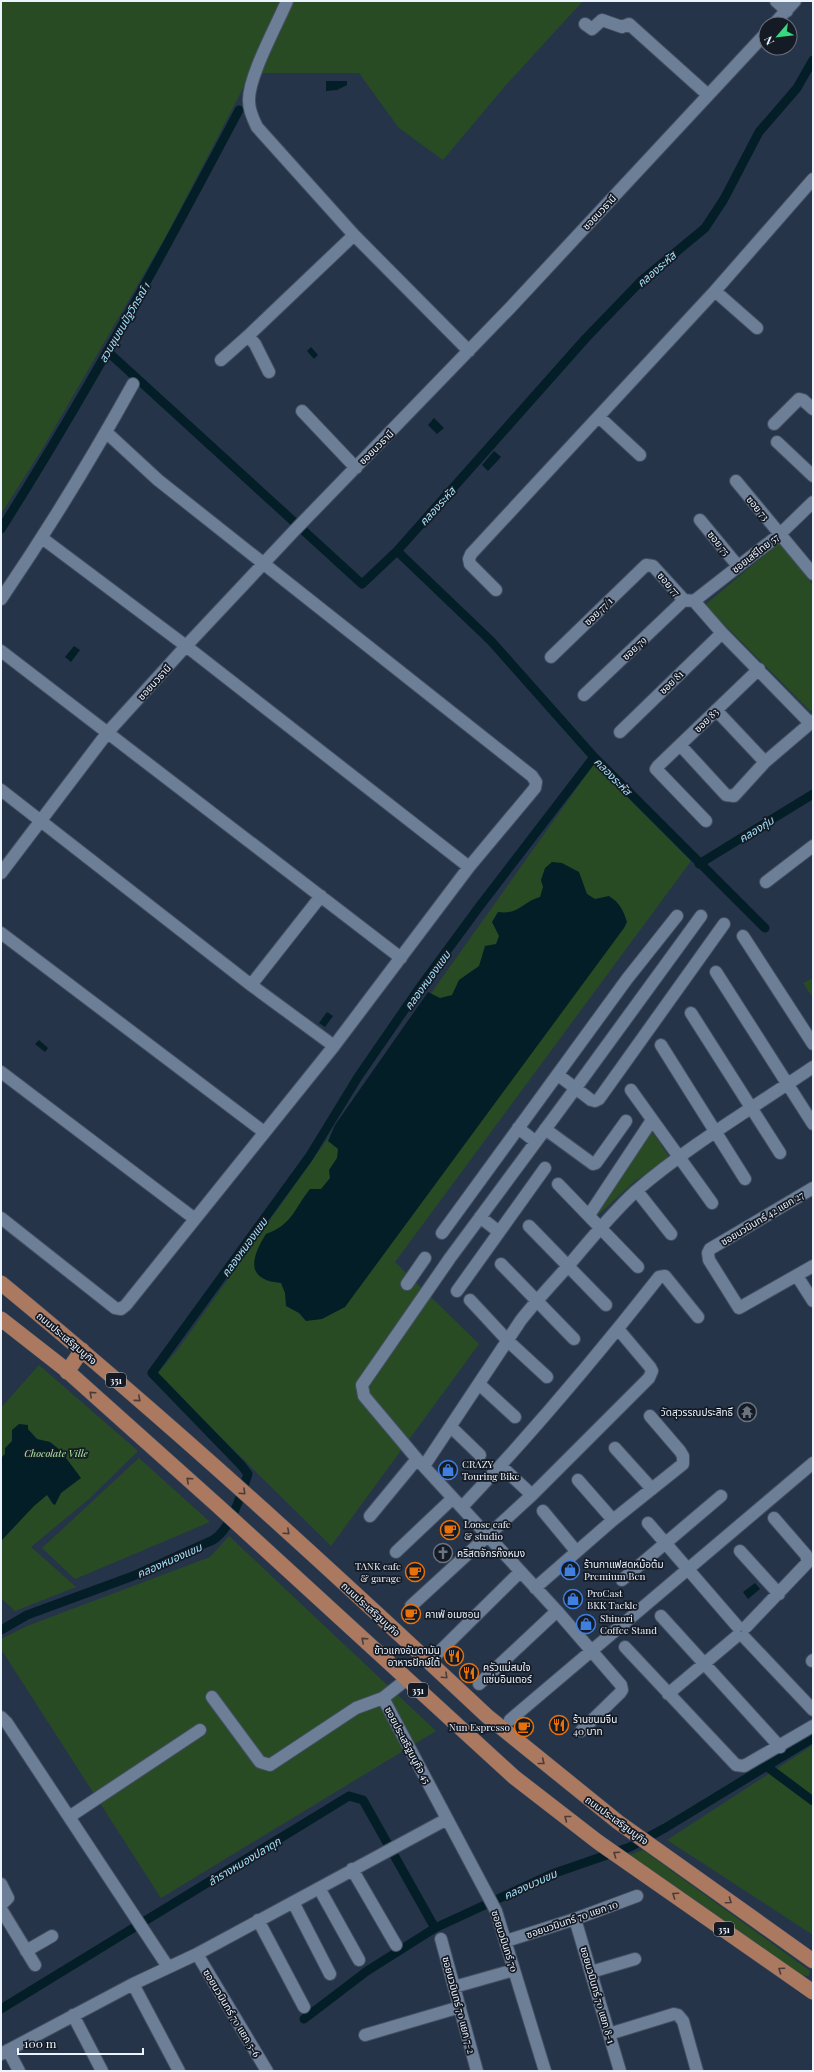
<svg xmlns="http://www.w3.org/2000/svg" width="814" height="2072" font-family="'Playfair Display','Noto Sans Thai',serif">
<style>
.green{fill:#294b24}
.water{fill:#031e27}
.lines{fill:none;stroke-linecap:round;stroke-linejoin:round}
.canal{stroke:#031e27;stroke-width:9}
.minor-casing{stroke:#434f61;stroke-width:14}
.major-casing{stroke:#434f61;stroke-width:16}
.minor{stroke:#6d7e97;stroke-width:12}
.major{stroke:#ab7960;stroke-width:15}
.oneway{stroke:#4a3c3a}
.labels{text-anchor:middle;dominant-baseline:central;stroke-width:3.5;stroke-linejoin:round;paint-order:stroke}
.shield{fill:#151b25;stroke:#abb2bd;stroke-width:1}
.shield-label{font-size:9px;font-weight:bold;fill:#ebf3fe}
.street-label{font-size:10px;fill:#ebf3fe;stroke:#151b25}
.poi-label{font-size:10px;fill:#ebf3fe;stroke:#151b25;text-anchor:start}
.park-label{font-size:10px;font-style:italic;fill:#aef0a5;stroke:#151b25}
.water-label{font-size:11px;font-style:italic;fill:#a2e2fb;stroke:#151b25}
</style>
<rect width="100%" height="100%" fill="#253449"/>
<!-- green -->
<path class="green" d="M1,1H583L505,86L443,160L399,128L359,73H251L166,236L41,451L1,514Z
M780,542L813,585V709L810,711L705,605Z
M594,764L691,861L395,1262L479,1344L331,1546L157,1374L179,1348Z
M813,978V998L803,983Z
M649,1127L670,1158L635,1181L597,1216L606,1197Z
M39,1365L138,1451L89,1499L31,1547L76,1587L15,1611L1,1598V1408Z
M139,1458L210,1522L75,1579L42,1548Z
M229,1536L436,1731L161,1898L1,1649V1639L27,1626L210,1557Z
M813,1745V1935L667,1840Z
M643,1850L810,1971L809,1976L799,1975L629,1855Z"/>
<!-- water -->
<path class="water" d="M326,81H347V85L337,90L326,91Z
M311,347L318,355L314,359L307,351Z
M434,418L444,428L437,434L428,425Z
M494,451L501,457L488,471L482,465Z
M74,646L80,650L71,662L65,657Z
M552,862L562,863L579,872L587,894L595,899L609,896C620,903 623,910 627,922L624,928L345,1307L322,1319L306,1321L299,1313L286,1306L285,1293L281,1283C245,1280 251,1258 266,1234C292,1225 294,1209 310,1189H321L330,1178L329,1170L337,1158L338,1149L328,1141L335,1125L428,992L440,998L452,995L459,980L479,966L485,946L496,944L499,936L492,922L498,912C519,915 522,902 540,897L543,887L541,880L545,868Z
M327,1012L333,1016L325,1027L319,1023Z
M39,1040L48,1048L45,1052L35,1044Z
M19,1424L28,1425V1429L37,1439L50,1442L60,1450L81,1478L61,1493L55,1505L53,1504L47,1495L34,1506L1,1541V1458L5,1454V1448L12,1441V1430Z
M755,1583L760,1589L748,1599L743,1592Z"/>
<g class="lines">
<!-- canal -->
<path class="canal" d="M107,351L362,584L397,551
M1,529C87,393 164,252 239,110
M699,864L813,794
M765,928L594,757L491,641L397,551L586,338L641,281L705,228L724,199L759,132L797,88L813,60
M1,1630L27,1615L133,1576L206,1543C209,1542 214,1540 217,1537C232,1525 242,1492 248,1474L242,1466L152,1373L309,1157L358,1077L418,990L479,907L594,757
M766,1766L813,1801
M1,2009L349,1796L363,1800L435,1928
M304,2019L367,1971L435,1928L552,1874L630,1847L665,1828L813,1738"/>
<!-- minor casing -->
<g class="minor-casing">
<path id="minor" d="M287,1C277,25 248,77 249,101C249,110 253,119 257,127L354,235L469,351
M776,1L787,11
M585,24L592,29L602,20L622,27L629,24L708,95
M774,24L795,1
M715,291L757,328
M221,360L248,336
M269,372L255,344L248,336L354,235
M302,411L356,468
M599,417L640,455
M774,424L799,399L803,400L813,409
M777,442L813,476
M736,481L813,574
M700,520L738,566
M42,538L186,646L469,867
M496,590L470,564L469,559L471,554L715,291L813,179
M1,599C48,530 92,458 133,384
M694,601L722,633L810,723
M694,601L780,534L813,502
M1,651L401,958
M551,657L646,565L653,566L684,600L694,601
M584,695L684,600
M716,710L765,762
M620,732L722,633
M680,745L726,795L734,796L765,762L813,721
M1,790L251,985L334,1046
M706,821L656,769L658,766L759,669
M1,873L108,732L186,646L294,531L510,308L766,33
M766,882L813,846
M1,933L264,1132
M743,936L813,1044
M716,972L813,1124
M251,985L321,896
M691,1013L780,1153
M661,1045L745,1179
M1,1072L195,1219
M558,1075L591,1100L595,1101L599,1099L724,924
M631,1090L712,1203
M518,1128L536,1142
M545,1129L593,1164L596,1163L626,1121
M558,1184L638,1267
M813,1188L710,1249L708,1253L709,1260L739,1308L813,1266
M637,1191L671,1234
M589,1215L652,1120
M480,1217L499,1232
M1,1218L115,1308L121,1309L126,1305L334,1046L469,867L535,788L536,782L532,776L158,480L106,432
M529,1226L606,1305
M442,1233L627,979L677,916
M501,1264L574,1339
M797,1276L813,1301
M407,1284L425,1258
M457,1291L545,1168
M470,1300L508,1341L547,1377
M479,1384L515,1417
M451,1427L480,1455
M615,1448L652,1489
M424,1466L521,1320C536,1301 552,1284 569,1265C590,1240 611,1214 636,1191C688,1146 756,1106 813,1067
M501,1466L532,1495
M578,1480L613,1520
M462,1507C531,1434 597,1356 659,1277L665,1276L698,1317
M543,1511L576,1551
M370,1516L417,1459
M648,1523L737,1626
M740,1551L779,1594
M396,1552L453,1498
M622,1580L721,1496
M535,1588L613,1520L683,1464V1456L680,1451L650,1416
M411,1606L532,1495L649,1378L652,1371L650,1367L618,1329
M661,1616L780,1747
M746,1627L808,1562L806,1555L774,1518
M744,1637L813,1710
M625,1647L736,1765L744,1766L813,1726
M812,1661L813,1660
M429,1662L520,1572
M479,1684L557,1611
M668,1694L737,1636
M212,1697L260,1762L270,1765L356,1708L383,1698L407,1679
M383,1698L496,1911L545,2071
M1,1717L7,1723L168,1967
M510,1720L813,1463
M581,1731L620,1693L622,1690L621,1685L557,1611L417,1459L364,1396L362,1385L450,1258L575,1089L701,916
M69,1817L200,1730
M352,1869L396,1945
M1,1884L8,1898L1,1905
M319,1888L359,1960
M293,1902L330,1974
M1,1909L35,1965
M575,1919L620,2071
M258,1920L304,2007
M441,1939L477,2071
M506,1941L575,1919L637,1896
M26,1951L52,1936
M197,1954L267,2071
M591,1972L635,1959
M133,1984L179,2071
M454,1987L514,1970
M73,2015L102,2071
M609,2034L674,2014L678,2015L683,2021L697,2071
M365,2035L460,2007
M8,2050L19,2071
M1,2054L133,1984L197,1954L447,1819"/>
</g>
<!-- major casing -->
<g class="major-casing">
<path id="major" d="M1,1283C169,1421 329,1568 487,1716L618,1822L813,1961
M1,1319L65,1369L218,1506L514,1777L598,1842L813,1992
M67,1372L82,1350"/>
</g>
<!-- minor -->
<use href="#minor" class="minor"/>
<!-- major -->
<use href="#major" class="major"/>
</g>
<!-- one-way arrows -->
<defs><path id="oneway-chevron" d="M-2-3.5L2.5 0L-2 3.5" fill="none" stroke-width="1.6" stroke-linecap="round" stroke-linejoin="round"/></defs>
<g class="oneway">
<use href="#oneway-chevron" transform="translate(92 1394) rotate(-138)"/>
<use href="#oneway-chevron" transform="translate(138 1399) rotate(41)"/>
<use href="#oneway-chevron" transform="translate(189 1480) rotate(-138)"/>
<use href="#oneway-chevron" transform="translate(243 1492) rotate(43)"/>
<use href="#oneway-chevron" transform="translate(287 1532) rotate(42)"/>
<use href="#oneway-chevron" transform="translate(364 1640) rotate(-138)"/>
<use href="#oneway-chevron" transform="translate(445 1676) rotate(43)"/>
<use href="#oneway-chevron" transform="translate(542 1762) rotate(39)"/>
<use href="#oneway-chevron" transform="translate(567 1818) rotate(-142)"/>
<use href="#oneway-chevron" transform="translate(616 1854) rotate(-146)"/>
<use href="#oneway-chevron" transform="translate(675 1895) rotate(-145)"/>
<use href="#oneway-chevron" transform="translate(729 1901) rotate(35)"/>
<use href="#oneway-chevron" transform="translate(781 1970) rotate(-145)"/>
</g>
<!-- icons -->
<defs>
<g id="temple-ring" transform="scale(1)"><circle r="9.5" fill="#151b25" stroke="#6b7280" stroke-width="1.5"/><path d="M0-6L5-2H3V0L6.5 2.5H4V6H1.5V3h-3V6H-4V2.5H-6.5L-3 0V-2H-5Z" fill="#6b7280"/></g>
<g id="shop-ring" transform="scale(1)"><circle r="9.5" fill="#151b25" stroke="#3f7fe0" stroke-width="1.5"/><path d="M-5-2.5h2.3a2.7 3.5 0 0 1 5.4 0H5L5.5 6h-11ZM-1.5-2.5h3a1.5 2.3 0 0 0-3 0Z" fill="#3f7fe0"/></g>
<g id="cafe-ring" transform="scale(1)"><circle r="9.5" fill="#151b25" stroke="#e8710a" stroke-width="1.5"/><path d="M-5.5-4.5H6V0H3Q3 3.5 0 3.5H-2.5Q-5.5 3.5-5.5 0ZM3-3.2v2h1.7v-2ZM-6 4.5H4V6H-6Z" fill="#e8710a"/></g>
<g id="church-ring" transform="scale(1)"><circle r="9.5" fill="#151b25" stroke="#6b7280" stroke-width="1.5"/><path d="M-1.2-6h2.4v3.5h3.3v2.4h-3.3V6h-2.4V-.1h-3.3v-2.4h3.3Z" fill="#6b7280"/></g>
<g id="restaurant-ring" transform="scale(1)"><circle r="9.5" fill="#151b25" stroke="#e8710a" stroke-width="1.5"/><path d="M-5-6h1v4h1v-4h1v4h1v-4h1v5L-1.5 .5V6h-2V.5L-5-1ZM5-6V6H3V1.5H1.5Q1.5-4 5-6Z" fill="#e8710a"/></g>
</defs>
<g fill-rule="evenodd">
<use href="#temple-ring" x="747" y="1412"/>
<use href="#shop-ring" x="448" y="1470"/>
<use href="#cafe-ring" x="450" y="1530"/>
<use href="#church-ring" x="443" y="1553"/>
<use href="#shop-ring" x="570" y="1570"/>
<use href="#cafe-ring" x="415" y="1572"/>
<use href="#shop-ring" x="573" y="1599"/>
<use href="#cafe-ring" x="411" y="1614"/>
<use href="#shop-ring" x="586" y="1624"/>
<use href="#restaurant-ring" x="454" y="1656"/>
<use href="#restaurant-ring" x="469" y="1673"/>
<use href="#restaurant-ring" x="559" y="1725"/>
<use href="#cafe-ring" x="524" y="1727"/>
</g>
<g class="labels">
<!-- shield labels -->
<g class="shield">
<rect x="106" y="1373" width="20" height="14" rx="3"/>
<rect x="408" y="1683" width="20" height="14" rx="3"/>
<rect x="714" y="1922" width="20" height="14" rx="3"/>
</g>
<g class="shield-label">
<text x="116" y="1380">351</text>
<text x="418" y="1690">351</text>
<text x="724" y="1929">351</text>
</g>
<!-- street labels -->
<g class="street-label">
<text transform="translate(599 212) rotate(-47)">ซอยนวธานี</text>
<text transform="translate(376 447) rotate(-45)">ซอยนวธานี</text>
<text transform="translate(758 508) rotate(50)">ซอย 73</text>
<text transform="translate(719 543) rotate(51)">ซอย 75</text>
<text transform="translate(755 553) rotate(-38)">ซอยเสรีไทย 57</text>
<text transform="translate(669 584) rotate(49)">ซอย 77</text>
<text transform="translate(598 611) rotate(-44)">ซอย 77/1</text>
<text transform="translate(634 648) rotate(-43)">ซอย 79</text>
<text transform="translate(154 682) rotate(-48)">ซอยนวธานี</text>
<text transform="translate(671 682) rotate(-44)">ซอย 81</text>
<text transform="translate(706 720) rotate(-44)">ซอย 83</text>
<text transform="translate(762 1218) rotate(-31)">ซอยนวมินทร์ 42 แยก 27</text>
<text transform="translate(67 1338) rotate(40)">ถนนประเสริฐมนูกิจ</text>
<text transform="translate(371 1609) rotate(42)">ถนนประเสริฐมนูกิจ</text>
<text transform="translate(408 1745) rotate(62)">ซอยประเสริฐมนูกิจ 45</text>
<text transform="translate(617 1820) rotate(36)">ถนนประเสริฐมนูกิจ</text>
<text transform="translate(572 1919) rotate(-19)">ซอยนวมินทร์ 70 แยก 10</text>
<text transform="translate(505 1941) rotate(72)">ซอยนวมินทร์ 70</text>
<text transform="translate(598 1995) rotate(74)">ซอยนวมินทร์ 70 แยก 8-1</text>
<text transform="translate(459 2005) rotate(75)">ซอยนวมินทร์ 70 แยก 7-2</text>
<text transform="translate(232 2013) rotate(59)">ซอยนวมินทร์ 70 แยก 5-6</text>
</g>
<!-- poi labels -->
<g class="poi-label">
<text x="733" y="1412" text-anchor="end">วัดสุวรรณประสิทธิ์</text>
<text x="462" y="1464">CRAZY<tspan x="462" dy="12">Touring Bike</tspan></text>
<text x="464" y="1524">Loose cafe<tspan x="464" dy="12">&amp; studio</tspan></text>
<text x="457" y="1553">คริสตจักรก๊งหมง</text>
<text x="584" y="1564">ร้านกาแฟสดหม้อต้ม<tspan x="584" dy="12">Premium Ben</tspan></text>
<text x="401" y="1566" text-anchor="end">TANK cafe<tspan x="401" dy="12">&amp; garage</tspan></text>
<text x="587" y="1593">ProCast<tspan x="587" dy="12">BKK Tackle</tspan></text>
<text x="425" y="1614">คาเฟ่ อเมซอน</text>
<text x="600" y="1618">Shinori<tspan x="600" dy="12">Coffee Stand</tspan></text>
<text x="440" y="1650" text-anchor="end">ข้าวแกงอันดามัน<tspan x="440" dy="12">อาหารปักษ์ใต้</tspan></text>
<text x="483" y="1667">ครัวแม่สมใจ<tspan x="483" dy="12">แซ่บอินเตอร์</tspan></text>
<text x="573" y="1719">ร้านขนมจีน<tspan x="573" dy="12">40 บาท</tspan></text>
<text x="510" y="1727" text-anchor="end">Nun Espresso</text>
</g>
<!-- park labels -->
<g class="park-label">
<text x="56" y="1453">Chocolate Ville</text>
</g>
<!-- water labels -->
<g class="water-label">
<text transform="translate(656 269) rotate(-41)">คลองระหัส</text>
<text transform="translate(124 322) rotate(-60)">สวนชุมชนปัฐวิกรณ์ 1</text>
<text transform="translate(437 506) rotate(-48)">คลองระหัส</text>
<text transform="translate(613 776) rotate(45)">คลองระหัส</text>
<text transform="translate(756 829) rotate(-32)">คลองกุ่ม</text>
<text transform="translate(427 980) rotate(-54)">คลองหนองแขม</text>
<text transform="translate(244 1247) rotate(-54)">คลองหนองแขม</text>
<text transform="translate(169 1560) rotate(-24)">คลองหนองแขม</text>
<text transform="translate(244 1861) rotate(-31)">ลำรางหนองปลาดุก</text>
<text transform="translate(530 1884) rotate(-24)">คลองบวบขม</text>
</g>
</g>
<!-- border -->
<rect width="814" height="2072" fill="none" stroke="#ebf3fe" stroke-width="4"/>
<!-- north arrow -->
<g transform="translate(778 36) rotate(242)"><circle r="19" fill="#151b25" stroke="#6b717c"/>
<path d="M0-3L7 15L0 10L-7 15Z" fill="#39d87f"/>
<text y="-6" font-size="11" font-weight="bold" text-anchor="middle" fill="#ebf3fe">N</text>
</g>
<!-- scale -->
<path d="M18 2048v6h125v-6" fill="none" stroke="#ebf3fe" stroke-width="2"/>
<text x="24" y="2048" font-size="12" fill="#ebf3fe" stroke="#151b25" stroke-width="3" paint-order="stroke">100 m</text>
</svg>
